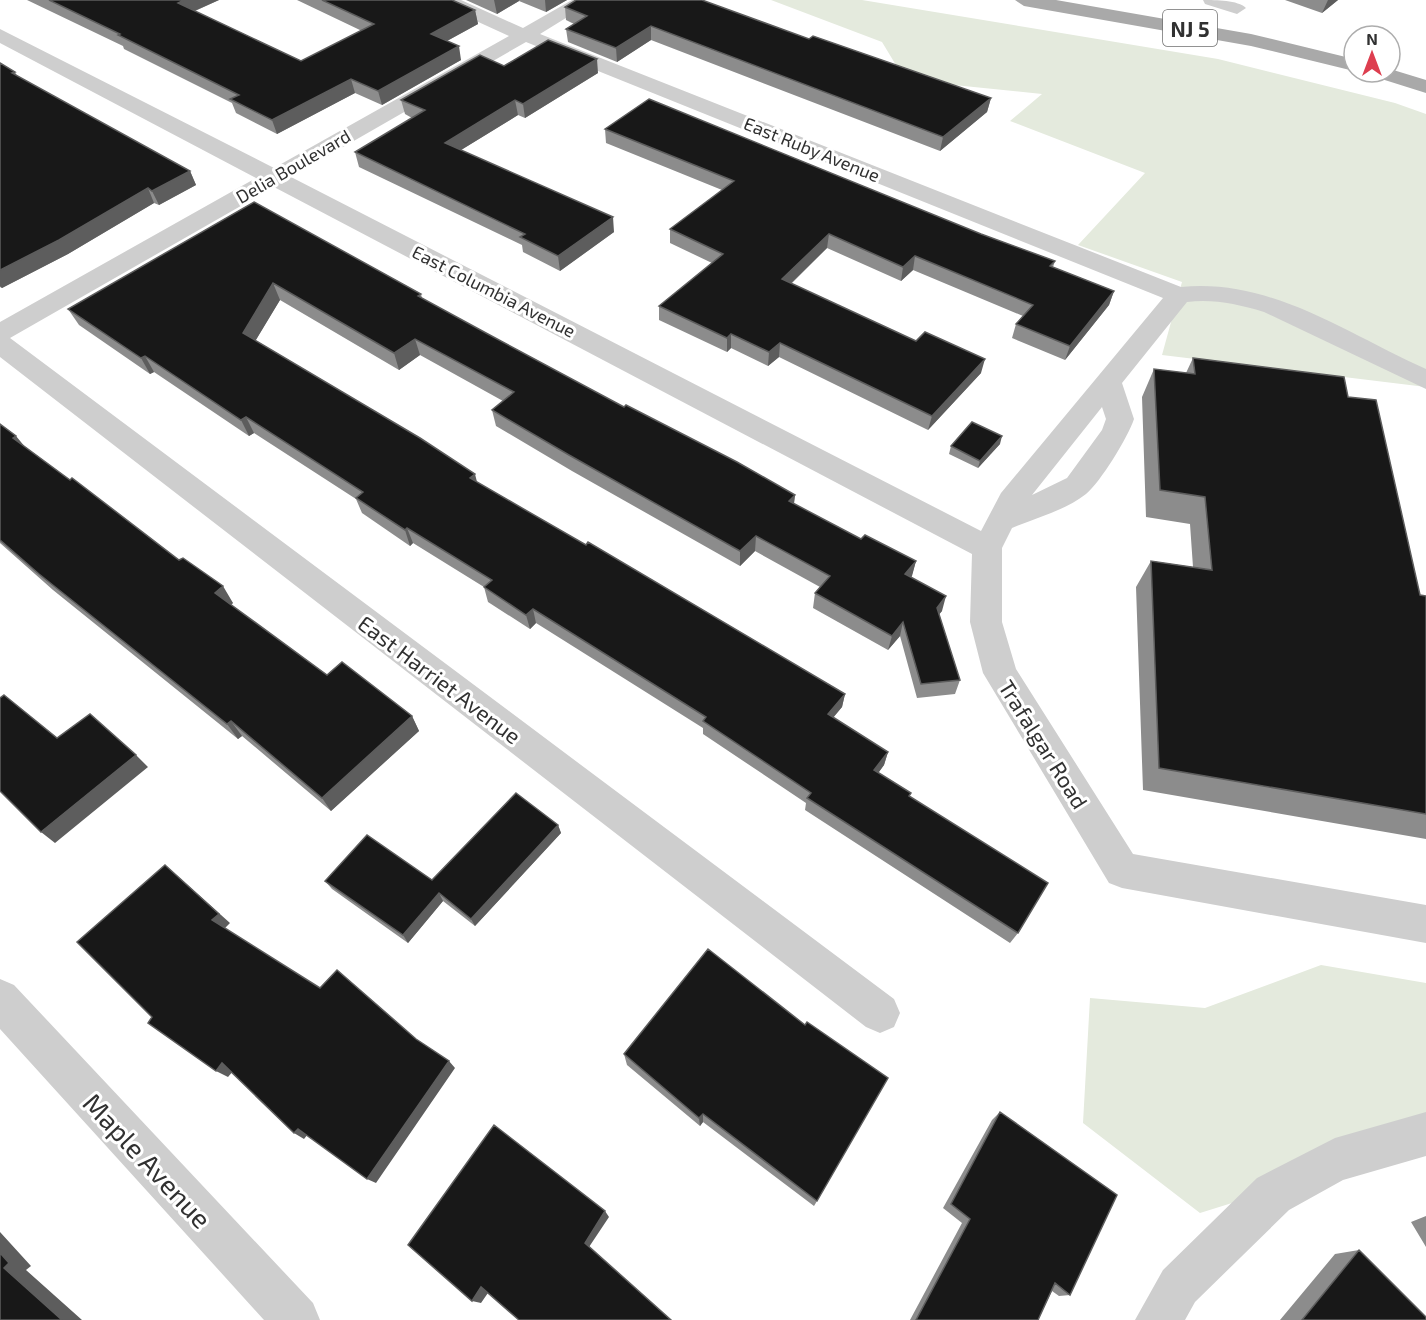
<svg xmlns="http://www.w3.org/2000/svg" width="1426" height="1320" font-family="'Exo 2',sans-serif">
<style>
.green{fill:#e4eadd}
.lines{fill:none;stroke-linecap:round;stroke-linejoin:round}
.minor{fill:#cecece;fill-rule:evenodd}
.major{fill:#a9a9a9;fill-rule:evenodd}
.wall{fill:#8c8c8c}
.shaded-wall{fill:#5d5d5d}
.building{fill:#181818;stroke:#5d5d5d;stroke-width:1.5}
.labels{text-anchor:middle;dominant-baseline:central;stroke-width:6;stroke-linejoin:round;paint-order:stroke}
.far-street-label{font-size:18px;fill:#313131;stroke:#fff}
.shield{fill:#fff;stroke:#6f6f6f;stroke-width:1.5}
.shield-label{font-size:21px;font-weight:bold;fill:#313131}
.street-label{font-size:22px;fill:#313131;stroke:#fff}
.near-street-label{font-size:27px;fill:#313131;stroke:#fff}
</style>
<rect width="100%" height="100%" fill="#fff"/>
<!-- green -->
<path class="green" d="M771,0H862L1218,59L1395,103L1426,114V387L1162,355L1182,282L1078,245L1145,173L1010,121L1042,94L905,80L882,42Z
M1321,965L1426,983V1142L1200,1213L1083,1123L1090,998L1205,1008Z"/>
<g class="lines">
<!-- minor -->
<path class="minor" d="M437,0H461L523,28L572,0H595L540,34L1181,287C1272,278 1347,334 1426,369V389L1264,312C1237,304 1214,299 1187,302L1122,383L1134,419C1128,437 1100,483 1086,494C1066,510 1036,518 1012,528L1002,548V622L1016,669L1133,854L1426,905V943L1122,888L1109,883L983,673L970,622L972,554L274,187L10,338L894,999L900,1013L894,1027L880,1033L866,1027L0,357V322L256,178L0,43V29L274,168L509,36L439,4ZM526,42L1163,298L1001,493L981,531L291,177ZM1102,407L1106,419L1102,430L1067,478L1032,495Z
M1203,0C1216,0 1238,0 1246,8L1237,14L1205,4Z
M0,979L14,985L313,1303L320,1320H264L0,1029Z
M1426,1112V1156L1343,1180L1289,1210L1195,1302L1185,1320H1135L1163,1270L1257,1178L1335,1138Z"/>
<!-- major -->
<path class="major" d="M1015,0H1056L1251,34L1354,59V71L1251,46L1024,6Z
M1390,69L1426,80V93L1372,76L1369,72H1390Z"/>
</g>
<!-- wall -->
<path class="wall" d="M27,0H219L195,11L301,61L362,31L297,0H452L475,10L478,24L447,41L461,60L382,105L355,93L277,134L236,113L232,103L124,49L123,46Z
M466,0H567L546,12L519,1L497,14Z
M1285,0H1338L1322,13Z
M565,7L809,39L991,98L987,112L940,151L651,40L617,62L568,42L566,29L574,24L566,20Z
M0,63L15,72L17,76L190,171L196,185L159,205L154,203L68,254L2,288L0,287Z
M504,66L598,73L525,118L518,115L461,150L614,232L560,271L523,252L522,245L359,167L355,152L412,118L405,114L401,100Z
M605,129L981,234L1055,261L1053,267L1114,291L1109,305L1065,360L1012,338L1016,324L1023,316L913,270L901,281L827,248L791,284L981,373L928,430L779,357L768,366L731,348L727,352L659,320V306L712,263L670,243V229L722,190L606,143Z
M254,202L421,294L422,298L486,333L624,407L795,495L794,504L861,539L916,561L911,578L942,611L939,614L960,680L955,694L917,698L900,636L888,650L813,608L815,593L820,587L755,551L740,566L572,471L496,426L492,410L503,401L420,355L399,370L280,300L255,341L477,482L845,694L842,707L833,718L888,752L884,765L878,773L910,797L1018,933L1010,943L805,810L806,803L703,734V728L536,623L530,629L488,602L484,587L413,543L410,546L362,513L356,499L254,433L249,436L154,372L150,374L79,325L68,309Z
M1193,358L1348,397L1420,595L1426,596V839L1143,790L1136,587L1151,561L1193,567L1190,524L1146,517L1142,397L1154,369L1186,373Z
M0,424L24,446L233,603L231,605L327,675L412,716L419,731L331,811L242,736L238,739L53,590L0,543Z
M1000,444L978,468L949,454L951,446Z
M558,825L561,833L475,926L443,901L408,943L332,889L325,881L432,880Z
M805,1025L817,1201L814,1206L703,1122L700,1126L627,1065L624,1054Z
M1000,1112L1070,1295L1059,1296L1052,1291L1038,1320H910L962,1223L943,1208L992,1120Z
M1426,1216V1247L1411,1222Z
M1359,1250L1426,1320H1280L1335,1254Z"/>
<!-- shaded-wall -->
<path class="shaded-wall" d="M184,0H219L183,16L178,3Z
M494,0H519V1L497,14Z
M545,0H567L546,12Z
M1328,0H1338L1322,13Z
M475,10L478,24L434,48L431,34Z
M651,26V40L617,62L616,48Z
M459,46L461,60L382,105L378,91Z
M597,59L598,73L525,118L523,104Z
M351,79L355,93L277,134L272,120Z
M991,98L987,112L940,151L943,137Z
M515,100L518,115L448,158L445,143Z
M190,171L196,185L159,205L152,191Z
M148,188L154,203L68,254L2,288L0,286V270Z
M613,217L614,232L560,271L558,256Z
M829,234L827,248L781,293L782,279Z
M915,256L913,270L901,281L903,267Z
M273,283L280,300L250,350L243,333Z
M1114,291L1109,305L1065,360L1070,346Z
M731,334V348L727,352V338Z
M415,339L420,355L399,370L394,353Z
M780,343L779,357L768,366L769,352Z
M145,356L154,372L150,374L141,358Z
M985,359L981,373L928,430L932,416Z
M246,417L254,433L249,436L241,420Z
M16,436L30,453L13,438Z
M1002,436L1000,444L978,468L980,461Z
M475,474L479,490L470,478Z
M795,495L793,510L789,501Z
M407,528L413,543L410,546L405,530Z
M756,536L755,551L740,566V551Z
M916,561L912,576L902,589L905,574Z
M223,586L233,603L225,609L215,593Z
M946,596L942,611L933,622L937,608Z
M533,609L536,623L530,629L526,615Z
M903,622L900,636L888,650L892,636Z
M845,694L842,707L825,727L828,714Z
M412,716L419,731L331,811L322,798Z
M231,721L242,736L238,739L227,724Z
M888,752L884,765L871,783L874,770Z
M136,755L148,767L55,843L41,832Z
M558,825L561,833L475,926L471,919Z
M165,865L230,923L223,930L212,920Z
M439,893L443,901L408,943L403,935Z
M449,1061L455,1068L376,1183L367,1179Z
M222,1063L234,1070L228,1077L216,1071Z
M703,1114V1122L700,1126L699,1118Z
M298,1129L308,1134L304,1139L294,1133Z
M605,1211L609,1217L589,1247L585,1243Z
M0,1232L31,1266L26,1270L82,1320H62L4,1268L0,1253Z
M481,1287L490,1290L481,1303L472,1301Z"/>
<!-- building -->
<path class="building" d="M49,0H184L178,3L301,61L374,24L322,0H452L475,10L431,34L459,46L378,91L351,79L272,120L230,99L239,95L118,35L120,34Z
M576,0H702L809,39L813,36L991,98L943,137L651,26L616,48L566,29L587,16L565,7Z
M548,40L597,59L523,104L515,100L445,143L613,217L558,256L520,237L525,234L355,152L425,110L401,100L480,55L504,66Z
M0,63L15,72L12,73L190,171L152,191L148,188L59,240L0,270Z
M649,99L981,234L1055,261L1050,266L1114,291L1070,346L1016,324L1033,305L915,256L903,267L829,234L782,279L916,341L925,332L985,359L932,416L780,343L769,352L731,334L727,338L659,306L723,254L670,229L734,181L605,129Z
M254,202L421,294L418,296L486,333L624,407L626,405L737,462L795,495L789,501L861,539L865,535L916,561L905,574L946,596L937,608L960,680L921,684L903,622L892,636L815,593L830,576L756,536L740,551L569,455L492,410L514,392L415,339L394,353L273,283L243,333L420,438L475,474L470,478L586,545L588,542L845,694L828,714L888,752L874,770L911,793L909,796L1048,883L1018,933L807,798L811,793L703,721L706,717L533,609L526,615L484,587L492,580L407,528L405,530L356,498L363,492L246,417L241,420L145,356L141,358L68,309Z
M1193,358L1344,377L1348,397L1376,400L1420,595L1426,596V814L1159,768L1151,561L1212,570L1205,497L1160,490L1154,369L1195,374Z
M972,422L1002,436L980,461L951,446Z
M0,424L16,436L13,438L70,480L72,478L179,560L183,558L223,586L215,593L327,675L342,662L412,716L322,798L231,721L227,724L39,574L0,540Z
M4,695L57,738L90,714L136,755L41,832L0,791V698Z
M516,793L558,825L471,919L439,893L403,935L325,881L367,835L432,880Z
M165,865L219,914L212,920L320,988L337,970L416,1039L449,1061L367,1179L298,1129L294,1133L222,1063L216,1071L148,1023L152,1017L77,942Z
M708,949L805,1025L807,1022L888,1078L817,1201L703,1114L699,1118L624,1054Z
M1000,1112L1117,1195L1070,1295L1055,1283L1038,1320H916L970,1219L951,1204Z
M494,1125L605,1211L585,1243L671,1320H519L481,1287L472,1301L408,1245Z
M1359,1250L1426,1317V1320H1302Z
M0,1253L9,1263L4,1268L62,1320H0Z"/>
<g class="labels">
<!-- far-street labels -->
<g class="far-street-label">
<text transform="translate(812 149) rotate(22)">East Ruby Avenue</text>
<text transform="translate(293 166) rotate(-30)">Delia Boulevard</text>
<text transform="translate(494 291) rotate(27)">East Columbia Avenue</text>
</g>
<!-- shield labels -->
<rect class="shield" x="1163" y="10" width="54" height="36" rx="4.5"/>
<g class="shield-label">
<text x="1190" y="28">NJ 5</text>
</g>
<!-- street labels -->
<g class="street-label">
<text transform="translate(440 679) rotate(37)">East Harriet Avenue</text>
<text transform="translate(1044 744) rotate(58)">Trafalgar Road</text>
</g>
<!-- near-street labels -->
<g class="near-street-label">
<text transform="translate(148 1160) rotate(47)">Maple Avenue</text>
</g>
</g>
<!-- north arrow -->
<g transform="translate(1372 54)"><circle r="28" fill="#ffffff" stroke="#adadad" stroke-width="1.5"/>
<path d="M0-4.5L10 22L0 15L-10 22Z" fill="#dd3e4f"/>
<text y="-9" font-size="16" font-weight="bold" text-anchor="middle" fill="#313131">N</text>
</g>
</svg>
